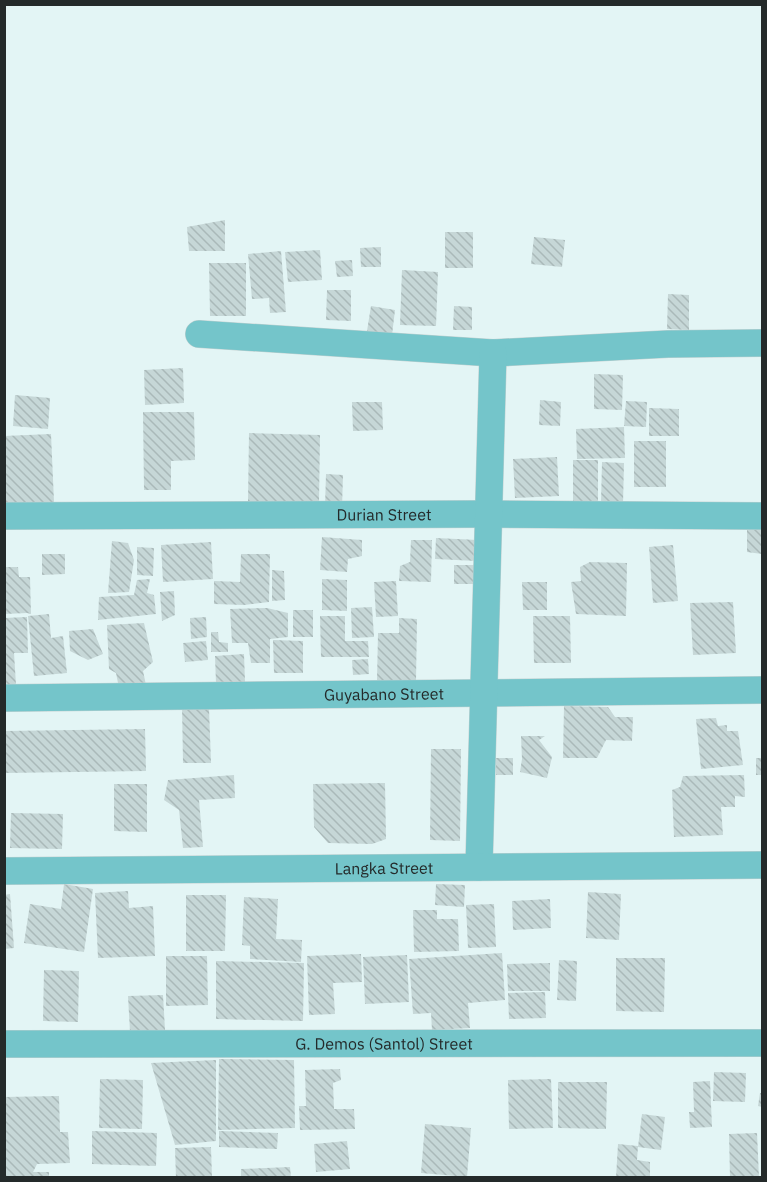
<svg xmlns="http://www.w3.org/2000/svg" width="767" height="1182" font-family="'IBM Plex Sans',sans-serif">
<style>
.building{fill:url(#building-back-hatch)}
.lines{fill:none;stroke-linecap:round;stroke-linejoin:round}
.street-casing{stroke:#c1d0d0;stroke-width:28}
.street{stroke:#74c5ca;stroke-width:27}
.labels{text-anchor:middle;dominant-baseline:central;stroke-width:6;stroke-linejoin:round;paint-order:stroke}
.street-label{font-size:16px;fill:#242a2a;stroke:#e3f5f5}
</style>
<defs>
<pattern id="building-back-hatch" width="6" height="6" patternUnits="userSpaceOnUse" patternTransform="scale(1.5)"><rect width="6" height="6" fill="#c6d7d7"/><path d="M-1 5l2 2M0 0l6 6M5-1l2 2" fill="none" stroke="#aab9b9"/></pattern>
</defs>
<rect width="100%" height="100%" fill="#e3f5f5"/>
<!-- building -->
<path class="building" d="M225,220V251H189L187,227Z
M445,232H473V268H445Z
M534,237L565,240L562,267L531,264Z
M381,247V267H361L360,248Z
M320,250L322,280L288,282L285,252Z
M281,251L286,312L270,313L269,298L252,299L248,254Z
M352,260L353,276L337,277L335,261Z
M209,263H246V316H210Z
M402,270L438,272L436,326L400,325Z
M327,290H351V321L326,320Z
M668,294L689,295V330L667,329Z
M371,306L395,310L392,335L367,331Z
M454,306L472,307V330H453Z
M183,368L184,403L145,405L144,370Z
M594,374L623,375L622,410L594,409Z
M15,395L50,398L48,429L13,426Z
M540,400L561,402L560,426L539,425Z
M626,401L647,402L646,427L624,426Z
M352,402H382L383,430L353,431Z
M649,408L679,409V436H649Z
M143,412H194L195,460L171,461V490H144Z
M624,427L625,458L577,459L576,429Z
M249,433L320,435L319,503L248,501Z
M51,434L54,502L4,504V436Z
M634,441H666V487H634Z
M557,457L559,496L515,498L513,459Z
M573,460H598V501H573Z
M602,462L624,463L623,504L601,503Z
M326,474L343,475L342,508L325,507Z
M747,530H762V554L747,552Z
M322,537L362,540V556L348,559L347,572L320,570Z
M436,538L478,540L477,561L435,559Z
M411,540H432L431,582L399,581L400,566L410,562Z
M112,541L128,543L134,560L129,592L108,593Z
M211,542L213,579L163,582L161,545Z
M673,545L678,601L653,603L649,547Z
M137,547L154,548L153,576L137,575Z
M42,554H65V574L42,575Z
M241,554H270L269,602L244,605L214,604V581L240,582Z
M590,562L627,563L626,616L576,614L571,582L581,581L580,567Z
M454,565H478V584H454Z
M4,567H18L19,577H30L31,614L27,613L4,614Z
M272,570L284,571L285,600L272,601Z
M150,579L147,593L154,595L156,614L98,620L99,597L134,595L137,580Z
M322,579L347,580V611L322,610Z
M396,581L398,616L376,617L374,582Z
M522,582H547V610H523Z
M174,591L175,615L162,621L160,592Z
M733,602L736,653L693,655L690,603Z
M372,607L374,637L352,638L351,608Z
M267,608L288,613V637L270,639V663H251L248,643H232L230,609Z
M293,610H313V637H293Z
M49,614L51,638L63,636L67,673L34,676L28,616Z
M320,616H345V641H368L369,657H321Z
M533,616H570L571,663H534Z
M27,617L28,653H14L16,685L4,686V618Z
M206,617L207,637L191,639L190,618Z
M399,618L417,619L416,681L377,680L378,633H399Z
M144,623L153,662L143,671L146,685L118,683L116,673L109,669L107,625Z
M93,629L103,654L88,660L70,651L69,631Z
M211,632H218L219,642L228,643V652H211Z
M273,640L303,641V673H274Z
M206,641L208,660L185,662L183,643Z
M244,654L245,682L216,683L215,656Z
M368,659L369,674L353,675L352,660Z
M182,705L209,708L211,763H183Z
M564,706L608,707L615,717H633L632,741L606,740L597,758H563Z
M716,718L718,726L727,725V731H738L743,765L701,769L696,719Z
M145,729L146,771L4,773V731Z
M521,736H545L539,740L552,757L547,778L520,772L522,759Z
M431,749H461L460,841L430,840Z
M496,758H513V775H496Z
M756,758H762V775H756Z
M234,775L235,798L199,800L203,847L183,848L179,810L164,800L168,780Z
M744,775L745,797L735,796V807H721L723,835L674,837L672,790L680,787L683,776Z
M385,783L386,839L372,844L328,843L314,827L313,784Z
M114,784H147V832L114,831Z
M11,813L63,814L62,849L10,848Z
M64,884L93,889L84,952L24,943L30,904L61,909Z
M436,884L465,885L464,907L435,905Z
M128,891L129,908L153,906L155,956L98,958L95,893Z
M588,892L621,894L619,940L586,938Z
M10,894L14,948L4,949V895Z
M186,895H226L225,951H186Z
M244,897L278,899L276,939L302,940L301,962L250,959V946L242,945Z
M550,899L551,928L513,930L512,901Z
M494,904L496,947L468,948L466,905Z
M413,910H437V919H458L459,951L414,952Z
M502,953L505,1000L468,1003L470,1028L432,1030L431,1013L413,1014L409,959Z
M361,954L362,982L333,983L335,1014L309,1015L307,956Z
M407,955L409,1002L365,1004L363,957Z
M166,956H207L208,1005L166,1006Z
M616,958H665L664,1012L616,1011Z
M559,960L577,961L576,1001L557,1000Z
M216,961L304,963L303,1021L216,1019Z
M550,963V991H508L507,964Z
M44,970L79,971L78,1022L43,1021Z
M545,992L546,1018L509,1019L508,993Z
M163,995L165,1030L130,1032L128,996Z
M219,1059L294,1060L295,1128L218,1130Z
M216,1060V1141L175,1145L151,1063Z
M340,1069L341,1080L333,1083L334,1109H354L355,1129L300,1130L299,1106H306L305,1070Z
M714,1072L746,1073L745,1102L713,1101Z
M100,1079L143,1080L142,1129L99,1128Z
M551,1079L553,1128L509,1129L508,1080Z
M710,1081L712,1127L690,1128L689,1112H694L693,1082Z
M558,1082H607L606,1129L558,1128Z
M760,1093H762V1107L758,1106Z
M59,1096L60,1132H68L70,1163L37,1164L33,1172H49V1178H4V1097Z
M642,1114L665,1117L661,1150L638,1147Z
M425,1124L471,1128L467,1177L421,1173Z
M92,1131L157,1133L156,1166L92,1164Z
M219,1131L278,1133L277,1149L219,1147Z
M757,1133L759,1178H730L729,1134Z
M347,1141L350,1169L316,1172L314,1144Z
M618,1144L638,1146L637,1160L650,1162V1178H616Z
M211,1147L212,1178H176L175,1148Z
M290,1167L291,1178H241V1169Z"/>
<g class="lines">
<!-- street casing -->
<g class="street-casing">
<g id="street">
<path d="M199,334L493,353L668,344L762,343"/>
<path id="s1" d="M4,516L489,514L762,516"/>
<path id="s2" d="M4,698L762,690"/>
<path d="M479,867L493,353"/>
<path id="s3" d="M4,871L762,865"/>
<path id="s4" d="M4,1044L762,1043"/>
</g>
</g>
<!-- street -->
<use href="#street" class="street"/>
</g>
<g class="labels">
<!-- street labels -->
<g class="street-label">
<text stroke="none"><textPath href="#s1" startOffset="380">Durian Street</textPath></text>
<text stroke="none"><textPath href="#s2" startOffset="380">Guyabano Street</textPath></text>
<text stroke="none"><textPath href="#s3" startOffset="380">Langka Street</textPath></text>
<text stroke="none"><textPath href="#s4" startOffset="380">G. Demos (Santol) Street</textPath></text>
</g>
</g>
<!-- border -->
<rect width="767" height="1182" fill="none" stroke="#242a2a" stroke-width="12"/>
</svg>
